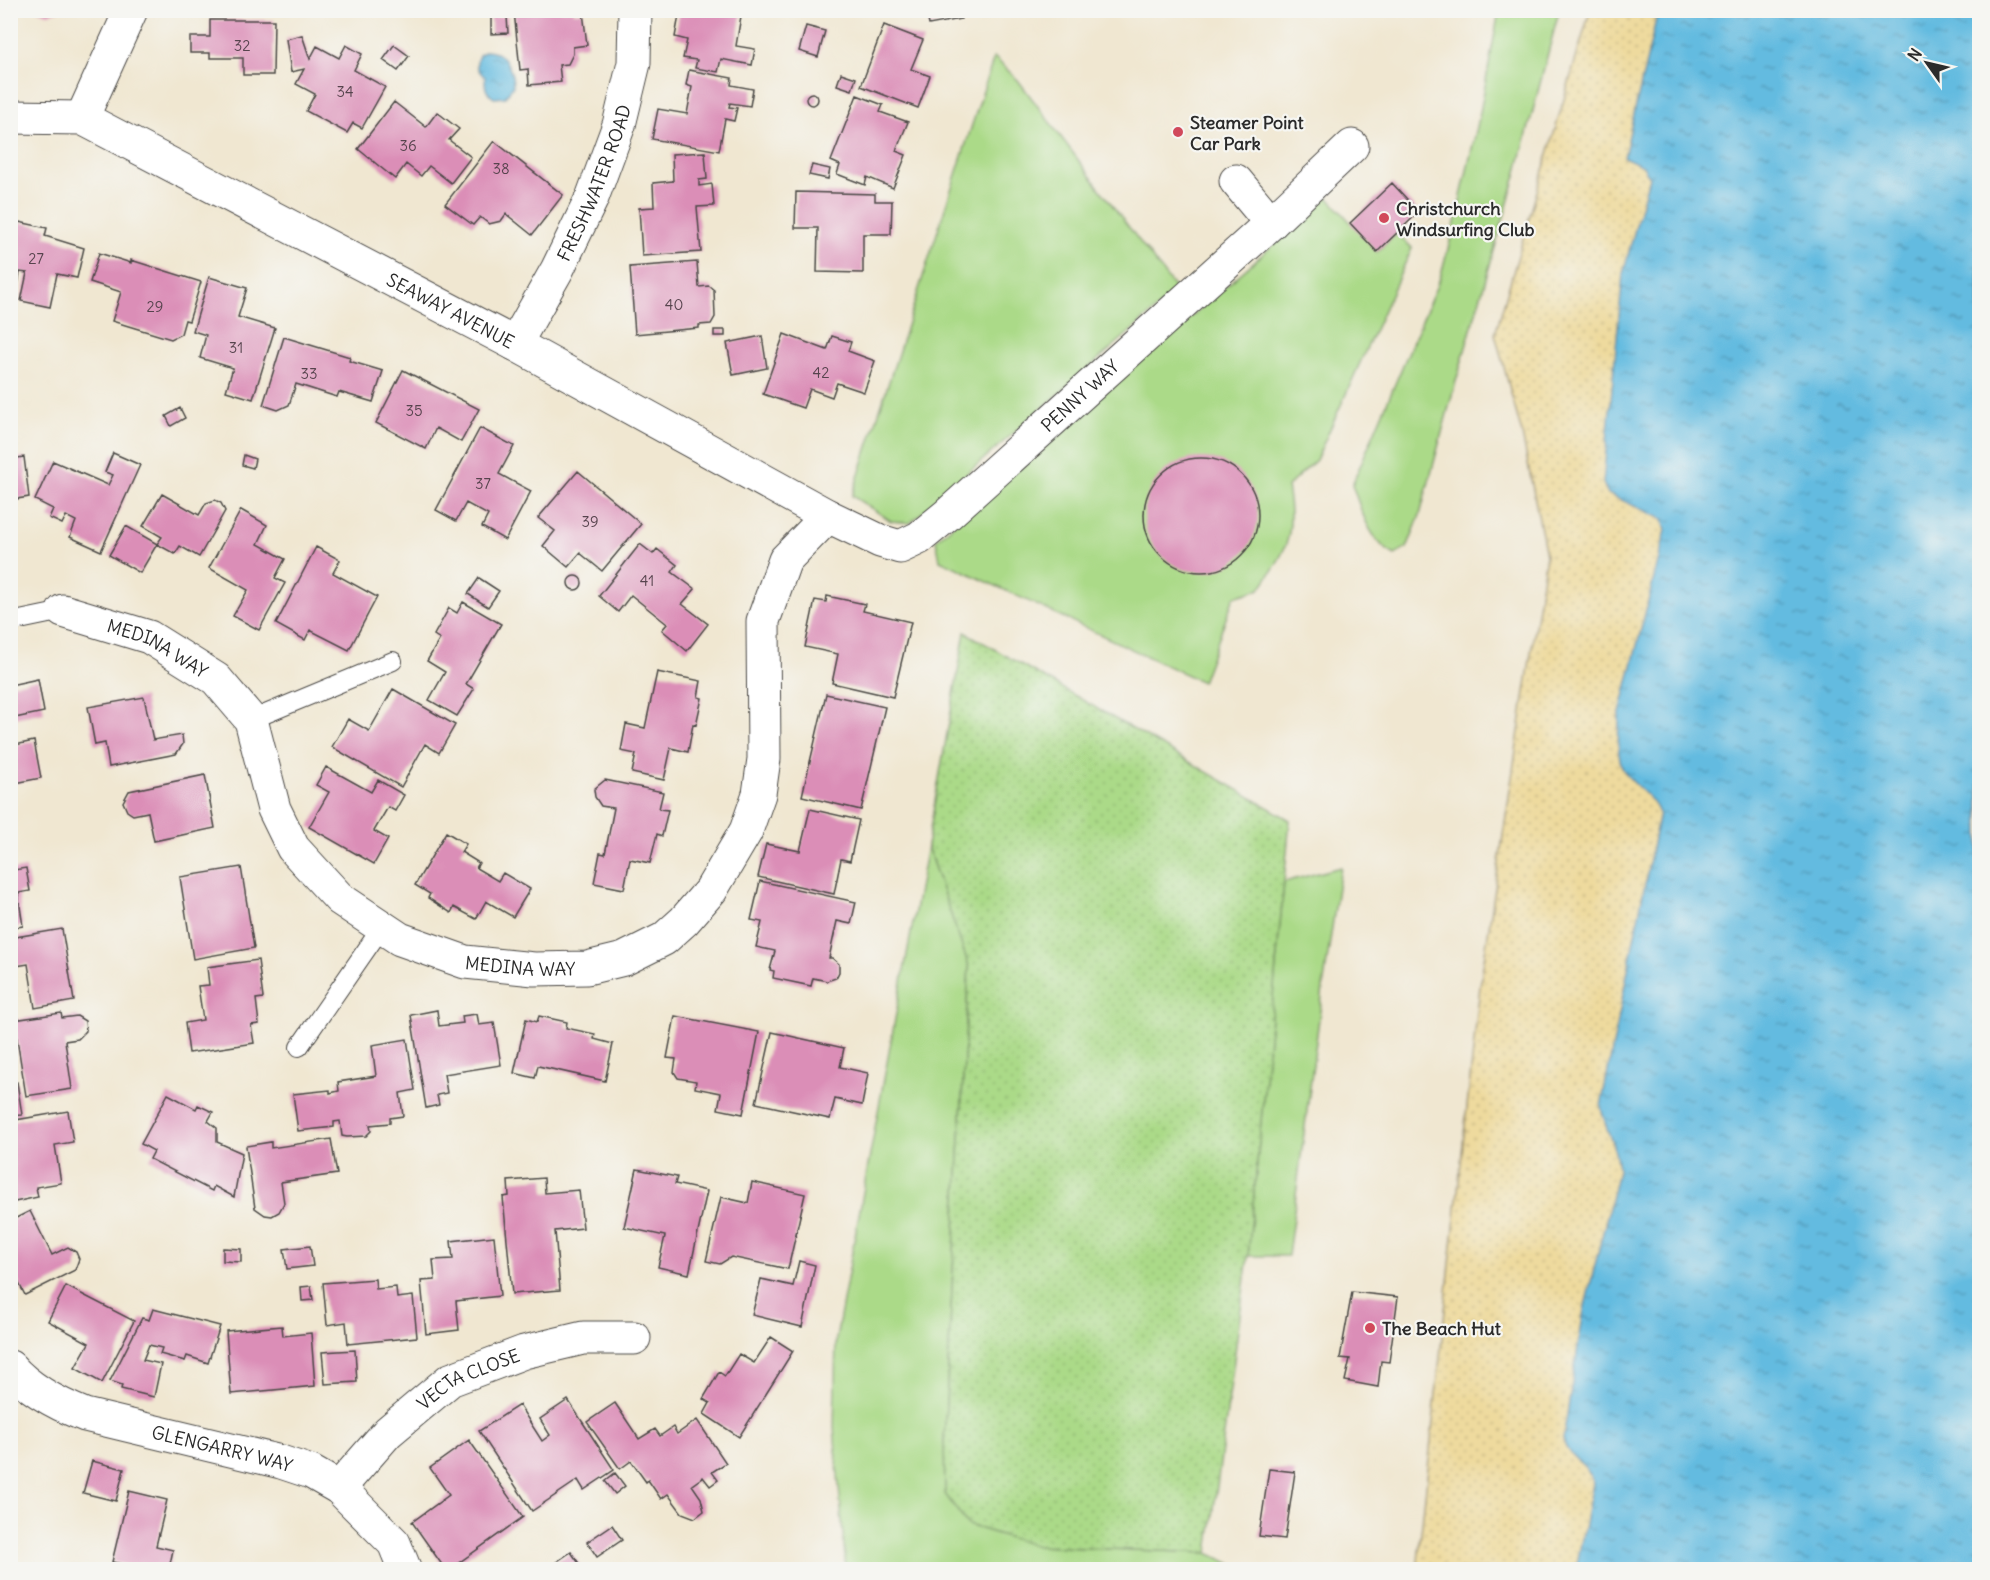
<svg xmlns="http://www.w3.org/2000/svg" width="1990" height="1580" font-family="Delius,sans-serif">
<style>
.green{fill:#abda88;stroke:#6b825a;stroke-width:1.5}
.sand{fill:url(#sand-dots);stroke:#8c8264;stroke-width:1.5}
.park{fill:url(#park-dots);stroke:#6b825a;stroke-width:1.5}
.water{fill:url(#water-ripples);stroke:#477386;stroke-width:1.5}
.building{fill:#db8eb7}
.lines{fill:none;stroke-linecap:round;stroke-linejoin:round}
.service-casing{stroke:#494744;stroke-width:20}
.minor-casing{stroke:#494744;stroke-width:35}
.service{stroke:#fff;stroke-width:18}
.minor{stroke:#fff;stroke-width:33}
.poi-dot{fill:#d1495b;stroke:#f6f6f2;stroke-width:2}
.labels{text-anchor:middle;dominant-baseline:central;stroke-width:4.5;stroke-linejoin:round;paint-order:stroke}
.number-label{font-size:15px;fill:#57444e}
.poi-label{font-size:18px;font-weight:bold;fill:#2b2b2b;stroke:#f6f6f2;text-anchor:start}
.street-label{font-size:18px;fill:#2b2b2b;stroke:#f6f6f2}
</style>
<defs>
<pattern id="sand-dots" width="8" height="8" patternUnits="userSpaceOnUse" patternTransform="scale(1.5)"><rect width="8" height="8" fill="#eeda9e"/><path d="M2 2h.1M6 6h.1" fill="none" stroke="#cb8" stroke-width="1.8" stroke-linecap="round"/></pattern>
<pattern id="park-dots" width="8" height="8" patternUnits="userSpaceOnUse" patternTransform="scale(1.5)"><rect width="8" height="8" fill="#abda88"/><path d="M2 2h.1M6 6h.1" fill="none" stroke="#93bb76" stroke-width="1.8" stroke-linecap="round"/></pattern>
<pattern id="water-ripples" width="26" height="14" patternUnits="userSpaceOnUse" patternTransform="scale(1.5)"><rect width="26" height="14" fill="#63bbe0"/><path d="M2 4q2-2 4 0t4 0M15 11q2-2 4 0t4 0" fill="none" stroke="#5298b6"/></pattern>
</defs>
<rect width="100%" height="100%" fill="#f6f6f2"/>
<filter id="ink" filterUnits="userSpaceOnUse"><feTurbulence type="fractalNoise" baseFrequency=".0167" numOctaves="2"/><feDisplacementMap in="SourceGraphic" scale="12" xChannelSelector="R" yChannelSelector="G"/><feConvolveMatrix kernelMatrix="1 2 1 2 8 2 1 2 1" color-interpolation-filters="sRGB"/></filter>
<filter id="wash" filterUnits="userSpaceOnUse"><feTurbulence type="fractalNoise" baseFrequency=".008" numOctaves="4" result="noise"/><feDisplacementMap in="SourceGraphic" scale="24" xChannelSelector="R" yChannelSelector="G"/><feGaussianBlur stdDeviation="1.35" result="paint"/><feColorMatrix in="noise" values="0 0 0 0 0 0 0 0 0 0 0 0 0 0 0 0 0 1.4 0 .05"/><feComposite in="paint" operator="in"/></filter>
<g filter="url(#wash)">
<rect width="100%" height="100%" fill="#f0e7d1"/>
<!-- green -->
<path class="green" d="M1499,11H1559L1517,172L1452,395L1420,515L1407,548L1395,555C1369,542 1362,511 1352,485L1440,278L1454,227L1479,118Z
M994,57L1018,80L1177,291L910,523L891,521L852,496Z
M1328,197L1377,252L1397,233L1412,248L1316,460L1287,487C1296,536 1287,549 1260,589L1234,597L1202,682L940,560L936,540Z
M927,846L969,966L944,1443L1037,1546L1208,1553L1242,1569L846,1570L834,1428L836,1339Z
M1341,867L1323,988L1288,1256H1248L1284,882Z"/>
<!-- sand -->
<path class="sand" d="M1590,11H1819L1624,1569L1417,1570L1480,986L1546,555L1522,434L1495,334Z"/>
<!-- park -->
<path class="park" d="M965,632L1290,820L1248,1256L1208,1553L1037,1546L968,1525L945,1494L944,1443L969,966L927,846Z"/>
<!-- water -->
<path class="water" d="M1658,11H1979V1569H1576L1593,1483C1587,1459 1569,1463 1563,1439L1584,1310L1618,1171C1617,1146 1605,1131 1601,1106L1659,813C1651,793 1631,785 1623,769C1616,754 1619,733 1619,717L1666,530L1663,519L1608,494L1603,483L1623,274L1649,177L1643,166L1624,157Z
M486,51C505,51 513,70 513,86L505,97L494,98C485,92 485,87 485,77C477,70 475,65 479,55Z"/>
<g id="blocks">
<!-- building -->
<path class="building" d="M36,10H59V11L48,14Z
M573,10V13L583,12L587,45L573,47V54L568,64L559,65L561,82L529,85L528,69L520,70L514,11Z
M680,10H742L736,46L755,49L752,65L721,59L718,72L695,68L697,60L683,58L687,40L675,37Z
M926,10H959L961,19L929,25Z
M507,16L508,33L491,34V17Z
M210,20H274L273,75H243V58H210V53H190V37H210Z
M884,25L923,40L911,69L930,76L918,108L861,86Z
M806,26L825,31L818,57L799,51Z
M302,35L310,59L317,46L339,58L346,45L362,54L354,70L385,87L362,128L353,123L347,133L306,111L315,94L296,84L304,69L291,72L286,39Z
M394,45L409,56L398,71L383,60Z
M689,70L732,78L731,85L753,89L750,106L730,103L729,107L737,108L734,121L725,119L719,151L652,139L658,109L687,114L692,87L686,85Z
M841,73L856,78L852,90L837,85Z
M806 99a6 6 0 1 1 12 0a6 6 0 1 1-12 0Z
M857,95L883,105L880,112L908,122L896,151L906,155L893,188L867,177L865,185L837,174L840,165L831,161Z
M394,102L426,127L437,112L459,129L449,140L471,157L451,183L429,166L421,176L406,164L395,179L358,149Z
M494,141L563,195L532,235L506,214L501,221L489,224L480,217L473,225L445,204Z
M705,152L707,179L699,180V186L712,184L714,206L697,207L701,252L642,256L639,208L654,207L653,183L673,181L672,154Z
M812,165L830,169L828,179L809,175Z
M1392,183L1419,212L1377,252L1350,223Z
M796,192L875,194V201H892L891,234H863V273L817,272L818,228H795Z
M19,222L47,228L45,236L84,248L77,278L57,274L50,307L21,301L27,273L20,272L18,285L10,283V231L16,233Z
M99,253L131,263V260L201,282L189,321L185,320L181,334L171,339L112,321L121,292L90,282Z
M697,262L699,287L709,286L714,290L715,317L711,324L699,325V328L635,334L630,267Z
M209,277L247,288L238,317L275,328L253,399L226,391L233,368L200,358L206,335L193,331Z
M714,330H725V336H714Z
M784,334L827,350L832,336L851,342L848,351L875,361L864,392L837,383L832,397L810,389L803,408L763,394Z
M762,336L767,368L733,375L727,343Z
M284,337L350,357L349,361L383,371L373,402L339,392L337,397L296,384L289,405L278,410L263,405Z
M403,370L479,409L461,442L436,428L426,449L376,423Z
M180,408L185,418L171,426L166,416Z
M480,428L514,446L499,474L531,491L505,540L482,527L488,515L466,503L456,521L436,510Z
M113,453L140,465L101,551L70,537L76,521L66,516L62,524L49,518L53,509L35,500L53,461L108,485L113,475L105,472Z
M244,455L255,459L253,468L242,465Z
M24,457L29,497L10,500V459Z
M1144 515a57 57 0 1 1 114 0a57 57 0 1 1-114 0Z
M578,471L641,524L602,571L580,553L568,567L543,546L555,531L538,518Z
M162,494L199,515L206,503L215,500L221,503L225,511L199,557L180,546L175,554L157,544L140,573L109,555L126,526L157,544L162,537L143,526Z
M241,510L267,525L258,544L285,559L275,578L285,583L259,630L233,616L248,590L209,568Z
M640,544L653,554L657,549L677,565L672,572L695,589L682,604L708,624L687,651L662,630L667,624L631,595L618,612L599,596Z
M316,547L340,560L333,573L377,597L349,650L310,630L305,640L276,624Z
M568 583a7 7 0 1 1 14 0a7 7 0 1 1-14 0Z
M479,578L499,591L488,607L468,594Z
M827,596L865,604L863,611L911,622L893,697L832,683L838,654L805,647L815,600L826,602Z
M463,602L501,624L466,684L474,689L457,716L429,700L445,672L427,661L440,639L434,635L449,608L457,613Z
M657,672L701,681L698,697L702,698L696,725L693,724L688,752L671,748L664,780L632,773L636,754L621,751L626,724L645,728Z
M38,679L44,712L10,719V685Z
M393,689L455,725L439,753L425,744L401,787L332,747L348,719L369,731Z
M826,694L885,707L861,810L802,796Z
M144,697L153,740L182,735L183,744L176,754L109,767L105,743L95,745L88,707Z
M34,741L41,778L10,784V746Z
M326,767L371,792L378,780L404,795L395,811L388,807L374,831L388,839L374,864L309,827L329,792L316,785Z
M205,775L215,828L154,841L148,812L133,815L127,811L123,802L129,791Z
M605,780L663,792L659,809L668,810L662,836L657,834L650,863L630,859L624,889L594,883L600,853L605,854L614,808L601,806L595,797L594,789Z
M810,809L859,820L850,861L841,859L834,894L758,877L766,844L800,851Z
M446,832L466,844L461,852L479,863L476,868L498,881L503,873L530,889L513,917L486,901L476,919L454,907L451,913L428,898L430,894L415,885Z
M10,856L14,870L26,868L30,891L18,893L23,926L10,928Z
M241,867L254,948L193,959L180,877Z
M760,881L856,902L851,924L837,921L829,958H832L839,964V972L836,978L827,981L813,978L811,986L773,978L774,971L770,970L775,951L756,947L762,922L751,920Z
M62,929L74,1001L35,1008L28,964L10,967V938Z
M258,960L263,998L256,999L259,1024L251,1025L254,1043L189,1053L185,1023L203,1020L198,986L209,985L207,967Z
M437,1010L439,1026L463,1023L462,1016L477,1014L479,1025L494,1023L501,1065L444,1074L447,1093L437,1095L439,1105L426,1108L411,1015Z
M61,1013L62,1018L77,1016L85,1021L86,1031L78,1039L65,1041L72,1089L26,1096L14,1020Z
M539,1016L567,1022L566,1028L595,1034L594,1039L613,1044L605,1081L538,1066L535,1078L514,1073L526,1019L537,1022Z
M675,1016L759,1032L743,1114L718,1109L721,1093L695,1088L696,1081L678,1078L674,1072L676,1059L667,1058Z
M772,1032L844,1048L840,1067L868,1073L862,1105L835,1099L830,1119L756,1103Z
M407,1039L415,1090L400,1093L403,1116L390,1118V1123L370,1125L371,1131L366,1136L347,1137L342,1136L340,1121L334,1122V1127L298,1131L293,1094L330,1090V1093L339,1091L338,1082L376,1076L372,1045Z
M17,1082L22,1115L10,1116V1083Z
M168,1094L196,1109L198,1105L213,1112L208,1121L217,1128V1142L242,1153L234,1197L214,1186L212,1191L150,1159L154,1151L141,1144Z
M68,1111L73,1142L55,1145L61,1183L36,1187L38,1197L10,1203V1121Z
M331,1139L337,1174L281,1182L284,1203L279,1212L272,1216L265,1215L255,1208L246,1146L271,1142V1148Z
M637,1169L677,1177L675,1184L707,1191L689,1274L658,1267L665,1236L624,1227Z
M544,1178L545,1193L579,1190L583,1228L555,1231L560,1290L512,1294L503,1197L509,1196L508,1181Z
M752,1182L805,1194L788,1269L731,1257L720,1264L706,1261L721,1197L748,1203Z
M30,1211L52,1255L68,1247L76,1252L79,1259L75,1270L25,1295L10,1266V1221Z
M494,1236L500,1296L456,1301L459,1330L426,1334L421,1281L435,1280L433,1260L453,1259L451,1241Z
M310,1246L313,1266L287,1269L284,1249Z
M223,1248L241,1249V1262L223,1261Z
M799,1261L815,1265L802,1327L752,1315L761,1279L793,1286Z
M375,1279L376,1289L396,1287L397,1298L413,1296L417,1337L348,1344L346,1322L327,1325L323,1283Z
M66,1286L134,1321L102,1383L75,1368L89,1343L48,1321Z
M311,1286L313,1300L302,1301L301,1287Z
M1352,1292L1398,1297L1389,1362L1381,1361L1378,1387L1345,1381L1350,1359L1340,1358Z
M153,1309L220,1326L208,1363L187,1356L185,1361L160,1354L162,1348L149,1345L143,1360L161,1364L154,1397L121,1389L122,1385L110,1381L142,1318L149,1320Z
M282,1326L283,1336L311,1333L315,1386L231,1394L226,1331Z
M771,1337L793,1351L739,1437L704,1414L710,1403L703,1399L719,1372L725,1376L739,1354L754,1363Z
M355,1350L357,1382L325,1384L322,1352Z
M568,1400L614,1470L584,1490L578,1480L532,1511L479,1431L519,1405L542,1441L550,1435L540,1419Z
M615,1403L639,1439L655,1429L660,1436L673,1427L677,1434L697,1420L726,1463L712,1472L718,1480L710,1486L703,1477L692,1485L701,1498L704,1511L695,1518L682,1513L668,1494L661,1499L648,1480L646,1482L631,1461L620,1469L587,1422Z
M469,1440L523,1517L450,1569H445L412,1522L449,1495L430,1468Z
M92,1461L124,1469L116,1501L83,1493Z
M1269,1469L1295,1472L1285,1539L1259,1536Z
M615,1473L625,1486L615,1494L605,1481Z
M129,1491L167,1500L156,1546L173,1550L169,1569H144L112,1562Z
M612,1525L622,1540L597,1557L587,1542Z
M571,1552L583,1569H546Z"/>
</g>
</g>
<g filter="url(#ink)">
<use href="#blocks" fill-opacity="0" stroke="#494744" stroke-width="1.5"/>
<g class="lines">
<!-- service casing -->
<g class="service-casing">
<path id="service" d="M10,622L63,611
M251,720L393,661
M299,1047L382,927"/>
</g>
<!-- minor casing -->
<g class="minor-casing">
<g id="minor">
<path id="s1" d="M10,117L82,118L515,344L828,516L880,541L900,547L919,538L947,515L1271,223L1352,146"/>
<path d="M82,118L131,10"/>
<path d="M1236,181L1271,223"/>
<path id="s2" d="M515,344L557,270L592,198L619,125L634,63L635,10"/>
<path id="s3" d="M63,611L149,637L216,679L251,720L274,809L293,848L340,899L400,939L465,962L534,969L587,968L624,959L664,939L684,921L711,890L746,831L759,794L764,759L763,621L785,560L828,516"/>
<path id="s4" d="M10,1367C30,1390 57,1404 85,1415L281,1462L311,1472L339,1488L394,1543L405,1570"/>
<path id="s5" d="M339,1488L388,1432L450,1380L524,1352L583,1338H634"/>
</g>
</g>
<!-- service -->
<use href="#service" class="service"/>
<!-- minor -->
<use href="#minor" class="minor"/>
</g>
</g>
<!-- markers -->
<g class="poi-dot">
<circle cx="1178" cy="132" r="6"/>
<circle cx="1384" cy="218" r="6"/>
<circle cx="1370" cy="1328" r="6"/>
</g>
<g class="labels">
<!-- number labels -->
<g class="number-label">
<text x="242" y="45">32</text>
<text x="345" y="91">34</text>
<text x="408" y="145">36</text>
<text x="501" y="168">38</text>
<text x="36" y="258">27</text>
<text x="674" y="304">40</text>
<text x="155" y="306">29</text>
<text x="236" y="347">31</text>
<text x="821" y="372">42</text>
<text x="309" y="373">33</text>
<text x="414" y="410">35</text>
<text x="483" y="483">37</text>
<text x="590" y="521">39</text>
<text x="647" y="580">41</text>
</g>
<!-- poi labels -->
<g class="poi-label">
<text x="1190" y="122">Steamer Point<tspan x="1190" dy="21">Car Park</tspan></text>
<text x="1396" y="208">Christchurch<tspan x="1396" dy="21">Windsurfing Club</tspan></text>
<text x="1382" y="1328">The Beach Hut</text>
</g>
<!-- street labels -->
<g class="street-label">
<text stroke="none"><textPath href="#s2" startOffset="180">FRESHWATER ROAD</textPath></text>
<text stroke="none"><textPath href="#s1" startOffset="488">SEAWAY AVENUE</textPath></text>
<text stroke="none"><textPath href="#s1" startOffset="1232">PENNY WAY</textPath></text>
<text stroke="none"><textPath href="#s3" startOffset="102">MEDINA WAY</textPath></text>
<text stroke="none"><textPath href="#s3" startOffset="624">MEDINA WAY</textPath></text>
<text stroke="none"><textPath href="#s5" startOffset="172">VECTA CLOSE</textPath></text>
<text stroke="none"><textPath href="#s4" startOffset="231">GLENGARRY WAY</textPath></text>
</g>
</g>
<!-- margin -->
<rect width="1990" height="1580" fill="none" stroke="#f6f6f2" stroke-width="36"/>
<!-- north arrow -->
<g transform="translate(1927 63) rotate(304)" stroke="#f6f6f2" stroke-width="4.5" paint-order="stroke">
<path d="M0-4.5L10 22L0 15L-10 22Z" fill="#2b2b2b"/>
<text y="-9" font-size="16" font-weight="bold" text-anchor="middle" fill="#2b2b2b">N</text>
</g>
</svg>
